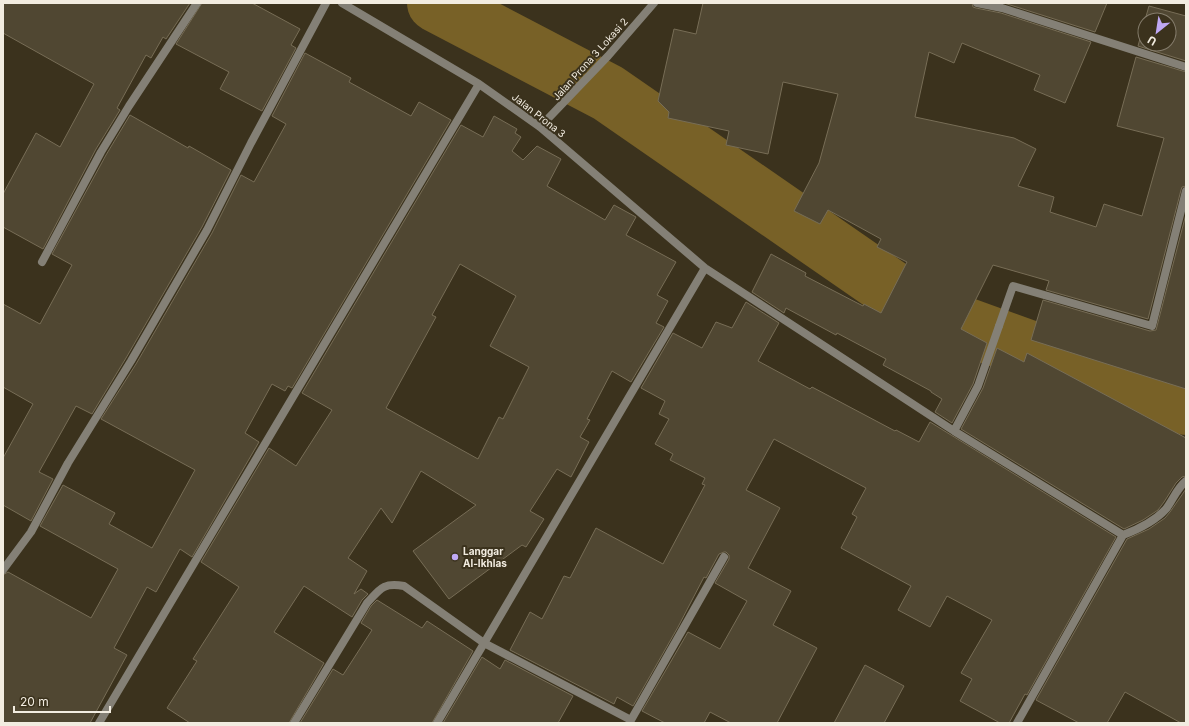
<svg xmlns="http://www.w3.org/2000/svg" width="1189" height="726" font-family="Inter,sans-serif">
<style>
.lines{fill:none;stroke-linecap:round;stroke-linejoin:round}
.river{stroke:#786127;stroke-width:58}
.building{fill:#504732;stroke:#776d56;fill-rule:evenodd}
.service{stroke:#848076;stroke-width:8}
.minor{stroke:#848076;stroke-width:8}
.poi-dot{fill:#bfa8f4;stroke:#3b321d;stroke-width:1.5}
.labels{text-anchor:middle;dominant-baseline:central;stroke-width:4;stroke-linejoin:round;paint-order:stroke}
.street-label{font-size:10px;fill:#f2ece0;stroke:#3b321d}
.poi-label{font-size:10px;font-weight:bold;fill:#f2ece0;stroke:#3b321d;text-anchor:start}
</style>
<rect width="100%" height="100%" fill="#3b321d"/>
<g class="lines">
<!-- river -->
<path class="river" d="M436,3L608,93L923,311L1186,406"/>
</g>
<!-- building -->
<path class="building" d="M3,3H190L166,39L163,37L151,58L146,55L117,108L120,110L96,149L43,249L3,227V194L36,133L60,147L94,84L3,33Z
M202,3H252L300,29L291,45L296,48L262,111L220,89L229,72L176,44Z
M703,3H972L973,7L976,8L1001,13L1091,42L1065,103L1034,90L1040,75L962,43L954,63L929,52L915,117L1014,138L1036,149L1018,186L1054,197L1050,212L1096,227L1104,204L1142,216L1164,138L1117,126L1136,57L1186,72V186L1182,187L1181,190L1148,319L1046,290L1049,281L993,265L961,329L987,343L973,384L952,423L935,412L942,399L931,392V391L883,365L886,359L837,333L836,335L786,308L784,313L752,292L771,254L806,273L805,276L863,306L864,304L881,313L907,262L877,247L881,239L828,210L820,224L794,211L819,163L838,94L783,82L768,154L726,145L729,131L668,118L669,112L658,101L674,29L696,34Z
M1004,3H1107L1095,32Z
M1149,6L1186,16V61L1138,46L1145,20V44H1169V20H1145Z
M305,53L351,78L349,82L411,116L419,102L451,120L292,388L288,386L285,391L272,384L245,433L259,442L192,557L180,549L156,592L147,587L114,648L127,655L90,723H3V575L8,572L91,618L118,569L40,526L63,485L115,513L109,524L152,548L195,470L101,419L136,364L212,233L241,175L254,182L286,124L272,116Z
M130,115L188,148L189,146L231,170L202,227L126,358L92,414L76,406L39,472L53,479L31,521L3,505V458L33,404L3,387V304L40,324L72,265L52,254L106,155Z
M494,116L517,129L515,133L521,137L512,151L523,160L537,146L561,159L547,186L605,220L614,205L636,217L626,235L676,262L657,295L668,301L656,323L664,327L631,382L612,371L587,419L590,420L580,437L589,442L571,477L557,469L530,511L544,519L526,547L522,545L449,599L413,551L476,505L421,471L392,523L381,508L348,558L367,571L354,594L361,589L368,594L362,600L352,617L304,586L274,632L324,663L289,723H190L167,708L197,661L193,659L239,587L201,562L269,448L296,466L332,410L302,393L461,125L483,137ZM460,264L516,296L490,346L529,367L503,419L499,417L478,459L386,408L436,317L432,315Z
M1186,214V389L1031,340L1043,300L1150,331L1156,330Z
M746,302L779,323L758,361L810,389L812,387L895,431L896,430L919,442L930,422L1116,537L1027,695L1025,694L1009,723H1000L960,701L972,679L961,673L992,620L947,596L930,627L898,610L911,586L841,548L857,517L852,514L866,488L774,439L746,490L780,508L748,568L791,591L773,625L817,648L777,723H731L710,712L704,723H665L642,711L688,632L720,649L747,601L715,583L729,559V555L726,552H724L719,554L706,578L704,577L678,627L633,706L617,697L614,704L510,650L530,612L542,619L564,576L570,578L596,528L663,564L705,485L702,484L705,478L670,460L673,454L655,444L669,419L659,414L665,401L641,388L673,333L702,348L716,322L732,328Z
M997,348L1024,362L1027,353L1186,438V476L1182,477L1176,483L1164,502L1158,510L1143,520L1124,529L961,429L983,388Z
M1186,489V723H1181L1125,692L1107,723H1079L1036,700L1127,539L1149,529L1165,518L1170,512Z
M377,600L422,628L427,621L473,651L432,723H300L333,669L343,675L372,630L361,623L371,606Z
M482,657L500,669L505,660L573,696L558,723H443Z
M865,665L904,686L884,723H834Z"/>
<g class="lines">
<!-- service -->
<path class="service" d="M999,326L1013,286L1152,326L1186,191"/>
<!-- minor -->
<path class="minor" d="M342,3L479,84L540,127L705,268L954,431L1123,535C1139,529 1154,522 1166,509C1173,500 1177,488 1186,481
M977,3L1002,8L1186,67
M540,127L608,56L654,3
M42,262L101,152L129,106L197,3
M954,431L978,386L999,326
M3,570L31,532L68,463L131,361L207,230L251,143L326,3
M99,723L479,84
M294,723L367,603C380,589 383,582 404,586L484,643L631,720L724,557
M437,723L705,268
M1017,723L1123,535"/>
</g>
<!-- markers -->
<circle class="poi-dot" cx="455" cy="557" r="4"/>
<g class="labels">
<!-- street labels -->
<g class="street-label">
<text transform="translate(590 59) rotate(-48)">Jalan Prona 3 Lokasi 2</text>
<text transform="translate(539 115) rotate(38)">Jalan Prona 3</text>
</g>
<!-- poi labels -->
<g class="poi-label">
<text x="463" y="551">Langgar<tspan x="463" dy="12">Al-Ikhlas</tspan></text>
</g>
</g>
<!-- border -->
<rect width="1189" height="726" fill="none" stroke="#f2ece0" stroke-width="8"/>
<!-- north arrow -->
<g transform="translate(1157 32) rotate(210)"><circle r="19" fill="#3b321d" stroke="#847c6b"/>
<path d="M0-3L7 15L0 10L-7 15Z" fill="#bfa8f4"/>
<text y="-6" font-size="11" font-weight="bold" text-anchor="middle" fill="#f2ece0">U</text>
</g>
<!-- scale -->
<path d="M14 706v6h96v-6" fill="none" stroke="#f2ece0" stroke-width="2"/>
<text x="20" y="706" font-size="12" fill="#f2ece0" stroke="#3b321d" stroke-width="3" paint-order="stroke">20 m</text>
</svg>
